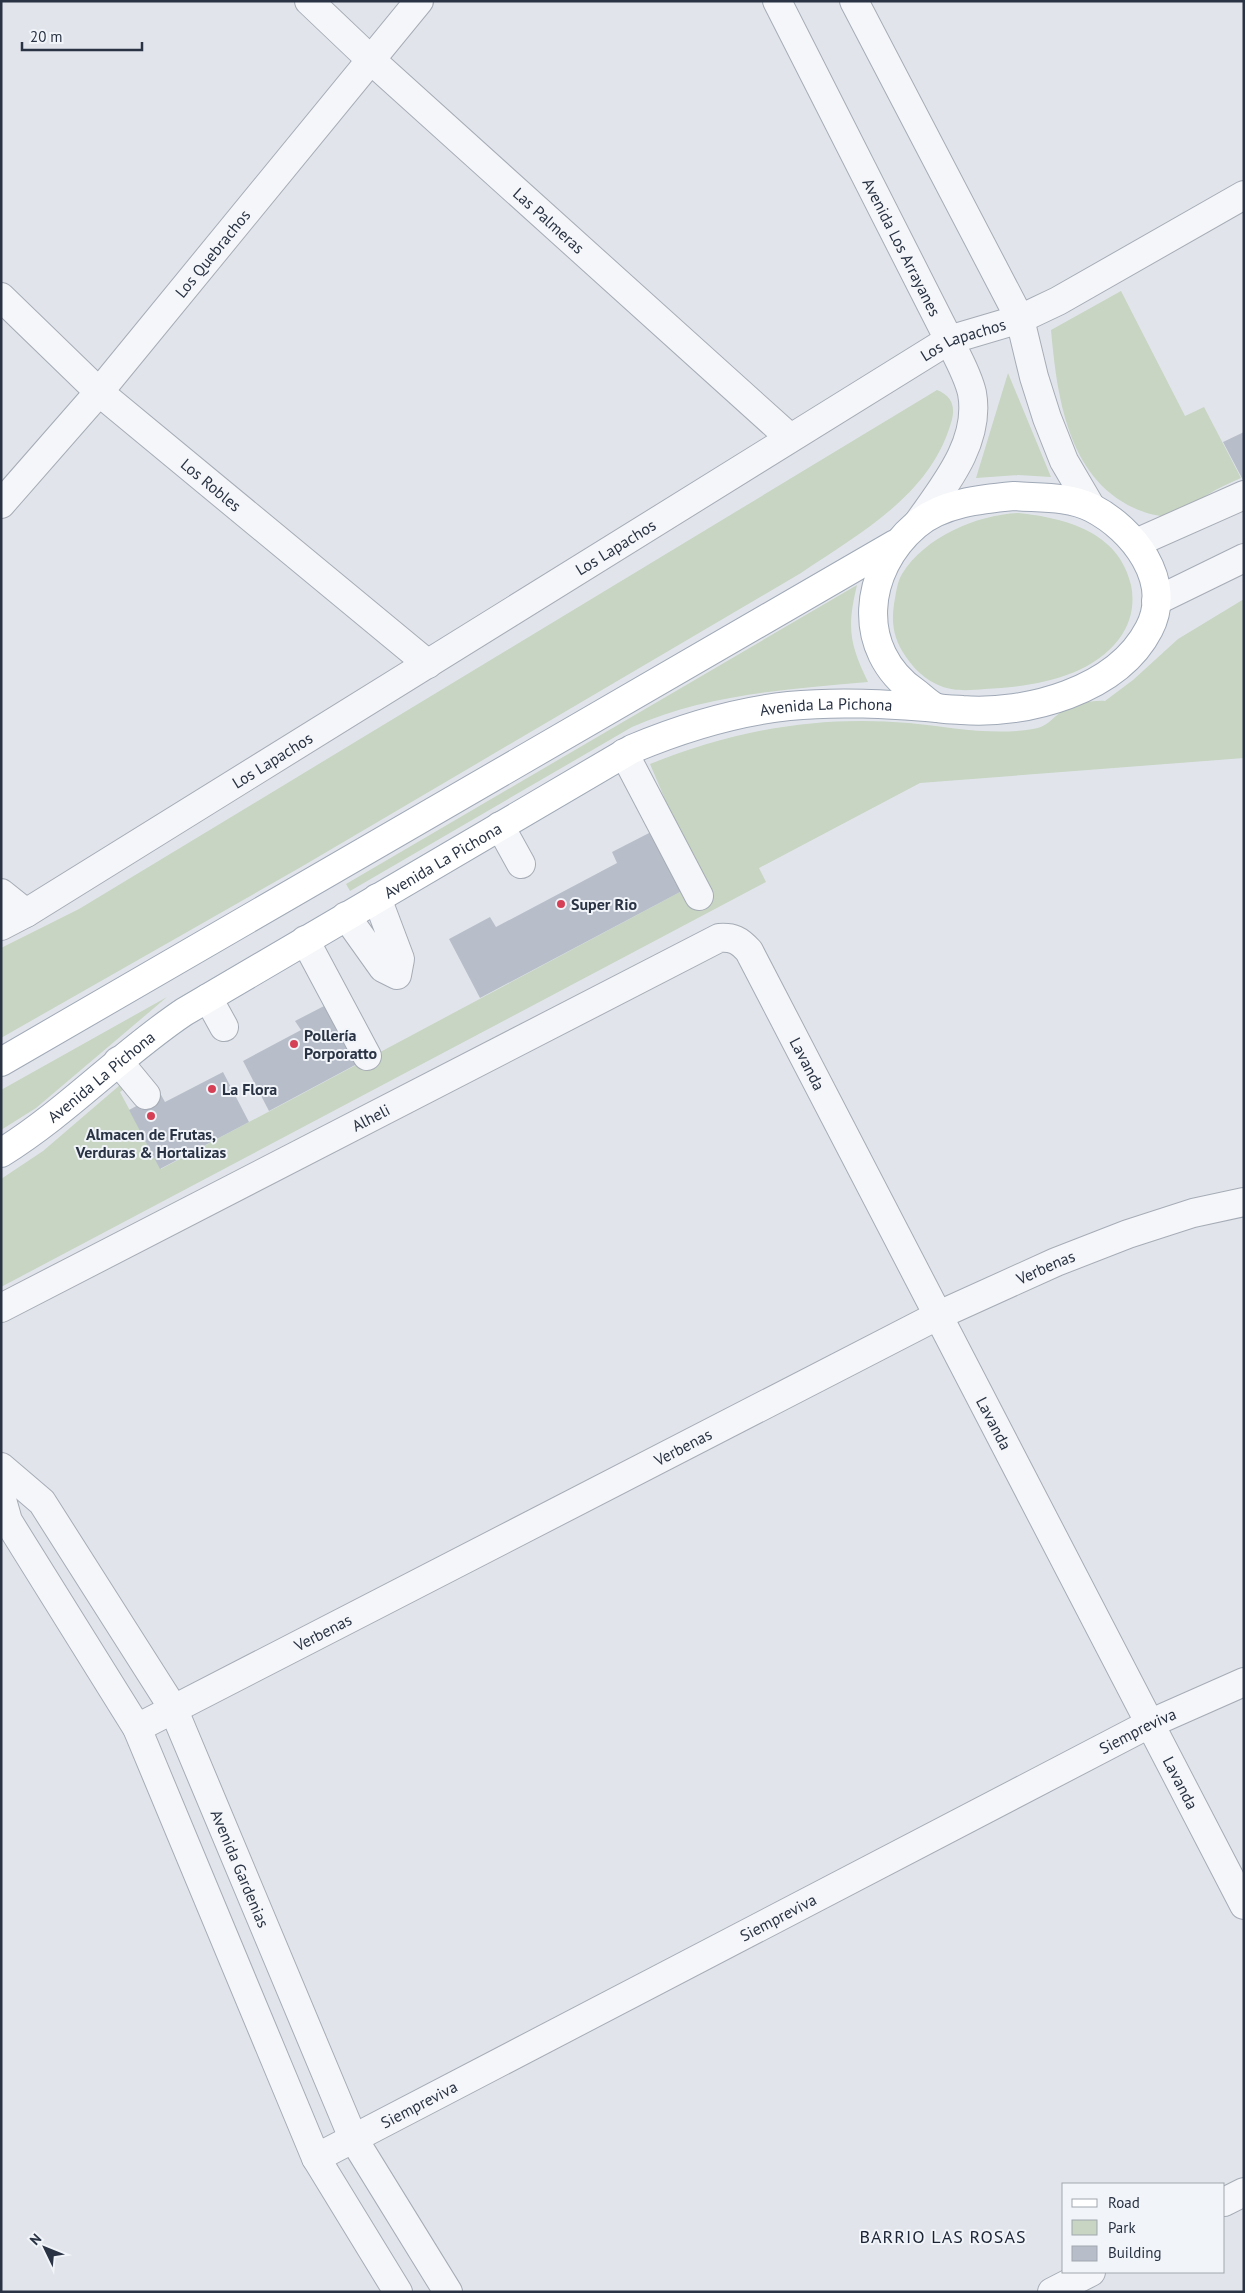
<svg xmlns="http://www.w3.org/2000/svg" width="1245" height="2293" font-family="'PT Sans',sans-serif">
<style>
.green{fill:#c7d5c2}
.building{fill:#b8bec9}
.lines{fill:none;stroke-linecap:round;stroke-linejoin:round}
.minor-casing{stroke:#a6acb6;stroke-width:30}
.major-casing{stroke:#a0a9b7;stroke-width:30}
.minor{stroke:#f5f6f9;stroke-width:28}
.major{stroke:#fff;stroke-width:28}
.poi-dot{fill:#d64057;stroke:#f1f4f8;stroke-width:2}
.labels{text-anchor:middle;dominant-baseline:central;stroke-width:4;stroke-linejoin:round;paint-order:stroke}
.street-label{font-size:16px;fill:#293344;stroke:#f1f4f8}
.poi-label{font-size:16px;font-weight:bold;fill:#293344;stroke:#f1f4f8;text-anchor:start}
.neighbourhood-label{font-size:18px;letter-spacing:1px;fill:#1b2435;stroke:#f1f4f8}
</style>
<rect width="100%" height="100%" fill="#e1e5eb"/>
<!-- green -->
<path class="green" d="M1121,291L1185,416L1204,407L1241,478C1230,483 1218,488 1207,495C1195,504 1183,515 1167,516C1157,517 1143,512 1134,508C1067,477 1057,395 1051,330Z
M1008,373L1051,477L1018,475L976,478Z
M937,390C954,397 956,409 950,426C928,497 858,534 801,573L301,867L1,1038V948L79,909Z
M1018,513C1066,518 1119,532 1131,585C1135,604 1131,623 1119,639C1090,678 1030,687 985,689C974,690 961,691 951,689C931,685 917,673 906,657C894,640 891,624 894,604C896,594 897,582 902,574C925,537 976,515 1018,513Z
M857,585C847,627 849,643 868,682C789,689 706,694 632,727L350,891L346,884Z
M1244,599V758L920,783L759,868L766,882L1,1287V1179L43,1151L120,1085L124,1089L120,1092L161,1169L682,891L690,905L712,893L670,811L650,764C734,730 818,715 909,723C950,727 992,736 1033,729C1047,727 1051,719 1061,712C1072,704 1093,700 1105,701L1133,680L1178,639Z
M167,997L36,1108L1,1130V1090Z"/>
<!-- building -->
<path class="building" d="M1244,432V482L1223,442Z
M651,832L682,891L480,998L449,939L490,917L496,927L617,863L612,852Z
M326,1005L357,1064L269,1111L243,1061L301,1030L295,1021Z
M223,1072L249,1122L160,1169L129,1110L160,1093L165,1102Z"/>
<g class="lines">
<!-- minor casing -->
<g class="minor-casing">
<g id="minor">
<path id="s1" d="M309,1L370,59L789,437"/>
<path id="s2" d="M777,1L949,340C957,356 968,375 972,393C981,442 944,486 918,523"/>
<path d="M854,1L1020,319L1034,377L1047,418L1064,461L1091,507"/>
<path id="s3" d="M1,297L99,392L428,664"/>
<path id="s4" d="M1,504L99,392L419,1"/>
<path d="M1136,543L1244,495"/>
<path d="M1156,601L1244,558"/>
<path d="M624,753L699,896"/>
<path d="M500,826L521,864"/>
<path d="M1,893L26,913"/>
<path d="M346,916L383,968L397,975L400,959L377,898"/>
<path id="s5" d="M1,926L26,913L949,340L1020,319L1058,301L1244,195"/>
<path d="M305,940L367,1056"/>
<path d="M208,998L224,1027"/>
<path d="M118,1061L146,1095"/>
<path id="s6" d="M1,1308L719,938C733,937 739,940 749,951L1244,1905"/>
<path id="s7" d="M1,1467L42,1502L173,1708L353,2138L448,2292"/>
<path d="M1,1496L8,1521L137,1728L316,2158L398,2292"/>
<path id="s8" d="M137,1728L939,1315L1056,1262L1128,1234L1193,1213L1244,1202"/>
<path id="s9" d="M316,2158L1149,1724L1244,1682"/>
<path d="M1224,2202L1244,2192"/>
<path d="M1052,2292L1091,2272"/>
</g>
</g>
<!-- major casing -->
<g class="major-casing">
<g id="major">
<path d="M1014,496C1039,498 1069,496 1092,508C1133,529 1174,581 1149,629C1117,691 1026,715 962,710C954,709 945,710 938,708C930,706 922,697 915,692C855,650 863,570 916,525C942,503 981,499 1014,496Z"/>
<path d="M1,1062L895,544"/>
<path id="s10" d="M1,1153C67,1112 120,1055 184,1012L632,749C682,728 734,712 789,706C838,701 888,704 937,708"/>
</g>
</g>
<!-- minor -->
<use href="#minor" class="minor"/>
<!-- major -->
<use href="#major" class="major"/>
</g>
<!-- markers -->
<g class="poi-dot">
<circle cx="561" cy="904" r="5"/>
<circle cx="294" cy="1044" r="5"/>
<circle cx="212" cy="1089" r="5"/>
<circle cx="151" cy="1116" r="5"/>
</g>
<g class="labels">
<!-- street labels -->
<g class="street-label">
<text stroke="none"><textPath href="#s1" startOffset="325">Las Palmeras</textPath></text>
<text stroke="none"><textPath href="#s2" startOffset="276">Avenida Los Arrayanes</textPath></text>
<text stroke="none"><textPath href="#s4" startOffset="328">Los Quebrachos</textPath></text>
<text stroke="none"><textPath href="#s5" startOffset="1128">Los Lapachos</textPath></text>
<text stroke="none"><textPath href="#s3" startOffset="282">Los Robles</textPath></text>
<text stroke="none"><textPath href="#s5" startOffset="722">Los Lapachos</textPath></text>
<text stroke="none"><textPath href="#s10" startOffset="951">Avenida La Pichona</textPath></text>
<text stroke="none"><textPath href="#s5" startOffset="318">Los Lapachos</textPath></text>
<text stroke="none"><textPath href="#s10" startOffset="531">Avenida La Pichona</textPath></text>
<text stroke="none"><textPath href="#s6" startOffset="969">Lavanda</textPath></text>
<text stroke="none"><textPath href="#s10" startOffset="126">Avenida La Pichona</textPath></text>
<text stroke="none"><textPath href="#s6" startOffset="416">Alheli</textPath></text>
<text stroke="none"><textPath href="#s8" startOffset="1019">Verbenas</textPath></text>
<text stroke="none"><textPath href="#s6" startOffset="1374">Lavanda</textPath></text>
<text stroke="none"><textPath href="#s8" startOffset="614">Verbenas</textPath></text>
<text stroke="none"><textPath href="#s8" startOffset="209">Verbenas</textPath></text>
<text stroke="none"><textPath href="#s9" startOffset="926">Siempreviva</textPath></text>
<text stroke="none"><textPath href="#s6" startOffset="1779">Lavanda</textPath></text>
<text stroke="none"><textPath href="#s7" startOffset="472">Avenida Gardenias</textPath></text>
<text stroke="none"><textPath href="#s9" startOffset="521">Siempreviva</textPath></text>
<text stroke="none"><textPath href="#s9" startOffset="116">Siempreviva</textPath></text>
</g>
<!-- poi labels -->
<g class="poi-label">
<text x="571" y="904">Super Rio</text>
<text x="304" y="1035">Pollería<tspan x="304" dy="18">Porporatto</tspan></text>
<text x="222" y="1089">La Flora</text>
<text x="151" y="1134" text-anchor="middle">Almacen de Frutas,<tspan x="151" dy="18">Verduras &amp; Hortalizas</tspan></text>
</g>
<!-- neighbourhood labels -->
<g class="neighbourhood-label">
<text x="943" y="2236">BARRIO LAS ROSAS</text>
</g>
</g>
<!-- border -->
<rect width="1245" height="2293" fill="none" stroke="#293344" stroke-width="5"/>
<!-- legend -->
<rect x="1062" y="2183" width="162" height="90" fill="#f1f4f8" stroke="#a1a7b0"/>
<rect x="1072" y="2199" width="25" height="8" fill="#ffffff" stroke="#a1a7b0"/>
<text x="1108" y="2208" font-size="15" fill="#293344">Road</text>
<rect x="1072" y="2220" width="25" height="15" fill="#c7d5c2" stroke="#a1a7b0"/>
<text x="1108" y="2233" font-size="15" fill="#293344">Park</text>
<rect x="1072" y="2246" width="25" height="15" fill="#b8bec9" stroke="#a1a7b0"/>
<text x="1108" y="2258" font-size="15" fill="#293344">Building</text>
<!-- north arrow -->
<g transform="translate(45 2248) rotate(313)" stroke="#f1f4f8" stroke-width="4" paint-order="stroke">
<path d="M0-4L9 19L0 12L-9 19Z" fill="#293344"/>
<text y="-8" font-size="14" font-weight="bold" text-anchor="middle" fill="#293344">N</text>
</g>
<!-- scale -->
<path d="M22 42v8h120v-8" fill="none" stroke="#293344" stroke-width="2.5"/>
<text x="30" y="42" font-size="15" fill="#293344" stroke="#f1f4f8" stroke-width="4" paint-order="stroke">20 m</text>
</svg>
